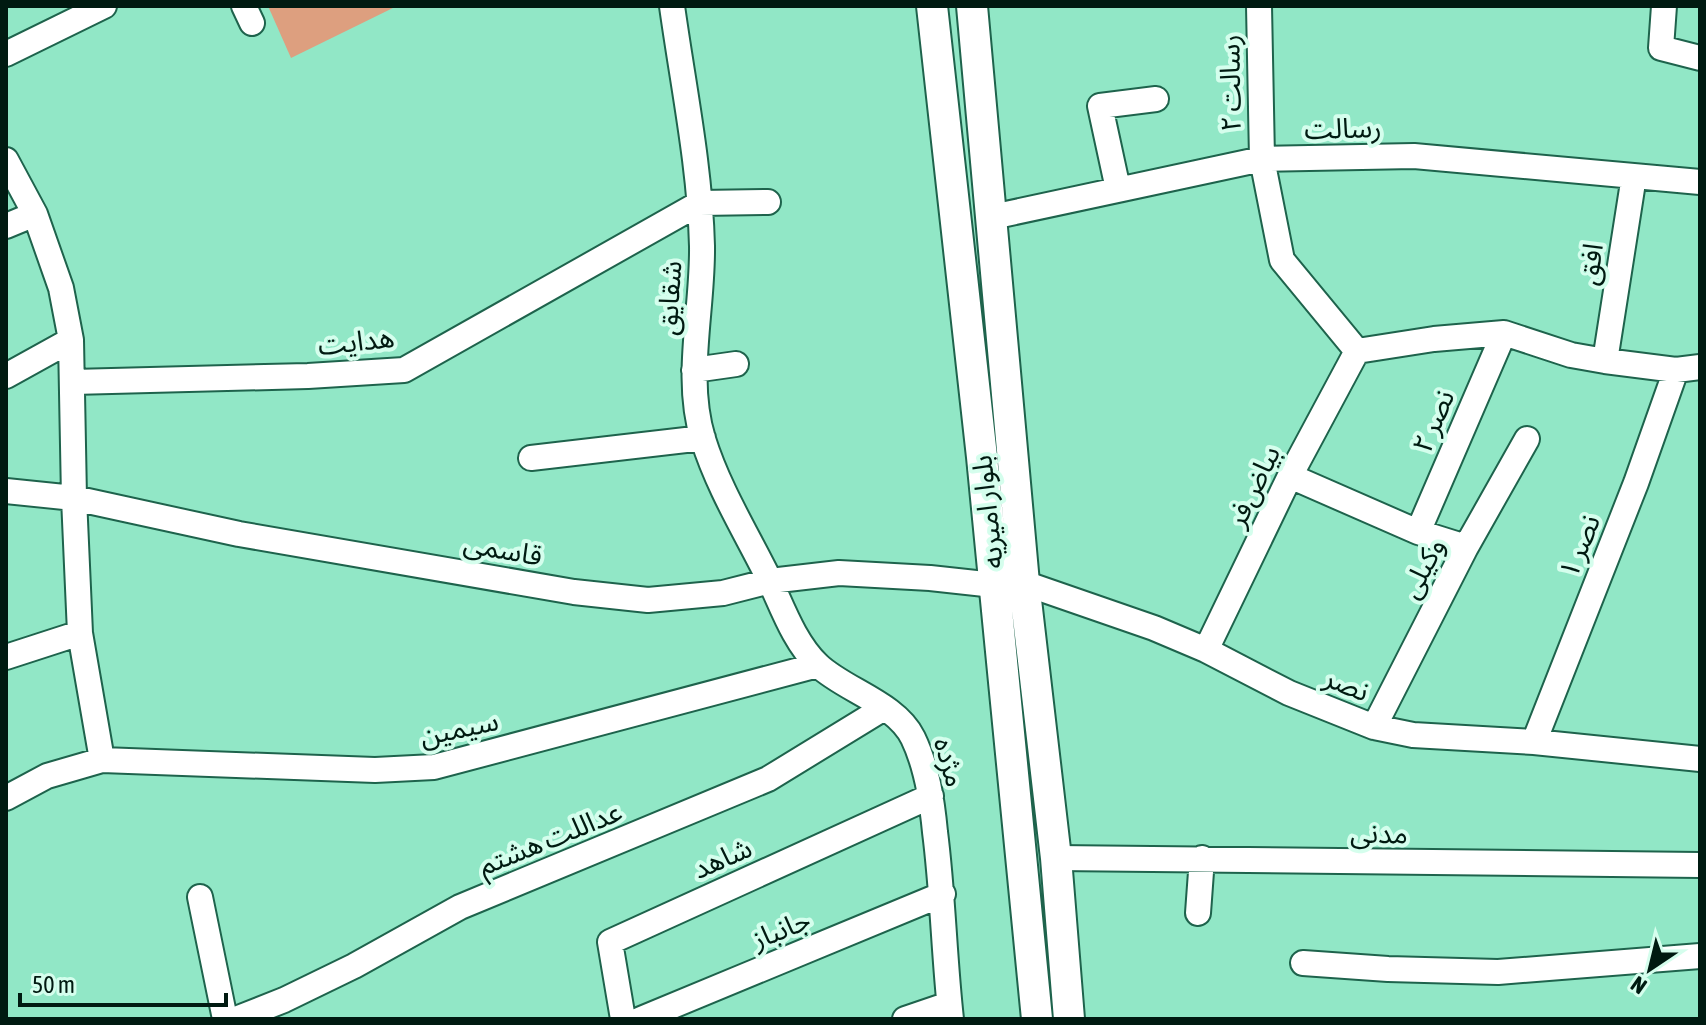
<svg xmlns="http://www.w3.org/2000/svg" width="1706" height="1025" font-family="'Asap Condensed','Noto Sans Arabic',sans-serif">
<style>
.green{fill:#dd9f7f}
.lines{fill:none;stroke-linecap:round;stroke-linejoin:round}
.minor-casing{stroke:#1e634c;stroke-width:28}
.tertiary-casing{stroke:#1e634c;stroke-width:34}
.minor{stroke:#fff;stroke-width:24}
.tertiary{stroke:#fff;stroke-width:30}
.labels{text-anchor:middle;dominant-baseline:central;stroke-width:8;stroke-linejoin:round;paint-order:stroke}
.street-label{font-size:28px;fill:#001a11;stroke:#d5feed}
</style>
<rect width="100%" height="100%" fill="#91e7c6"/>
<!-- green -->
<path class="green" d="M268,6H397L291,58Z"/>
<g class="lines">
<!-- minor casing -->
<g class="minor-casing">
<path id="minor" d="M244,6L252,23
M672,6C683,85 700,166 702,246C703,310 684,377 703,439C719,490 747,534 770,581C783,609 795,643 818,665C844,690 896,703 913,738C927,767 932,800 935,832C943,894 944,957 951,1019
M1259,6L1262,159L1282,260L1357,351
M1664,6L1661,48L1700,58
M6,54L104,6
M6,160L35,214L61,288L71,340L74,498L80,633L102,760
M1118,189L1100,106L1156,99
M992,217L1262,159L1414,156L1700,182
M6,226L35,214
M1357,351L1434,339L1504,333L1571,355L1605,361L1676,370L1700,367
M1605,361L1634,176
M694,370L736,364
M6,376L71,340
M73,382L308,376L404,370L700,203L768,202
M531,458L703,438
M1290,476L1418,532L1466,547
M6,491L74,498L239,534L574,592L648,600L723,593L770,581L839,573L930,578L994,585L1024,583L1154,628L1206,650L1289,693L1374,727L1413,735L1534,742L1700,759
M1418,532L1504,333
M1206,650L1290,476L1357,351
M6,657L80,633
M1374,727L1466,547L1527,439
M1534,742L1636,483L1676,370
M6,798L47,776L102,760L375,770L434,767L818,665
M1056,858L1700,865
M200,897L225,1019
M1198,913L1202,858
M1303,963L1388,969L1498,972L1700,956
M236,1019L284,1000L354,966L460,907L768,779L884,708
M623,1019L610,942L931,796
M641,1019L943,894
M905,1019L949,1004"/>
</g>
<!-- tertiary casing -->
<g class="tertiary-casing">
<path id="tertiary" d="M932,6L982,457L1037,1019
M972,6L1024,583L1056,858L1069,1019"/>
</g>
<!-- minor -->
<use href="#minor" class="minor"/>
<!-- tertiary -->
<use href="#tertiary" class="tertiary"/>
</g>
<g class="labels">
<!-- street labels -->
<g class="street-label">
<text transform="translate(1230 83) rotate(-91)">رسالت ۲</text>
<text transform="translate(1343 128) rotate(-1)">رسالت</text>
<text transform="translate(1590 264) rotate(-81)">افق</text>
<text transform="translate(669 298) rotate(-86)">شقایق</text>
<text transform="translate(356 341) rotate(-6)">هدایت</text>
<text transform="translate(1433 421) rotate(-67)">نصر ۲</text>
<text transform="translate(1253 486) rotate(-64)">بیاض‌فر</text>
<text transform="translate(987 512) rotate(-96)">بلوار امیریه</text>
<text transform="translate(1579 546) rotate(-68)">نصر ۱</text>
<text transform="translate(503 549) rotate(10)">قاسمی</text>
<text transform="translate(1422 568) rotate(-63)">وکیلی</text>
<text transform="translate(1347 684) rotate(22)">نصر</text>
<text transform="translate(459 728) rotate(-12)">سیمین</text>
<text transform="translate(950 762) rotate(74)">مژده</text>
<text transform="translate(1379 833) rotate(1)">مدنی</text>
<text transform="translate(550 838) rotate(-22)">عداللت هشتم</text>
<text transform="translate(722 858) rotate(-24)">شاهد</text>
<text transform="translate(781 929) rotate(-22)">جانباز</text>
</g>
</g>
<!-- border -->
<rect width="1706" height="1025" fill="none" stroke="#001a11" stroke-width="16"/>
<!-- north arrow -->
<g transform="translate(1650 969) rotate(215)" stroke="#d5feed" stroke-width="6" paint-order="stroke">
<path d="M0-6L14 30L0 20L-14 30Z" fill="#001a11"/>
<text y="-12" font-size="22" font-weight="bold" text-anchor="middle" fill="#001a11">N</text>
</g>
<!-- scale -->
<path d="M20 993v12h206v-12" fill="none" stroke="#001a11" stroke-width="4"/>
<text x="32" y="993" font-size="24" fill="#001a11" stroke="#d5feed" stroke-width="6" paint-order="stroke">50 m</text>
</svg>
